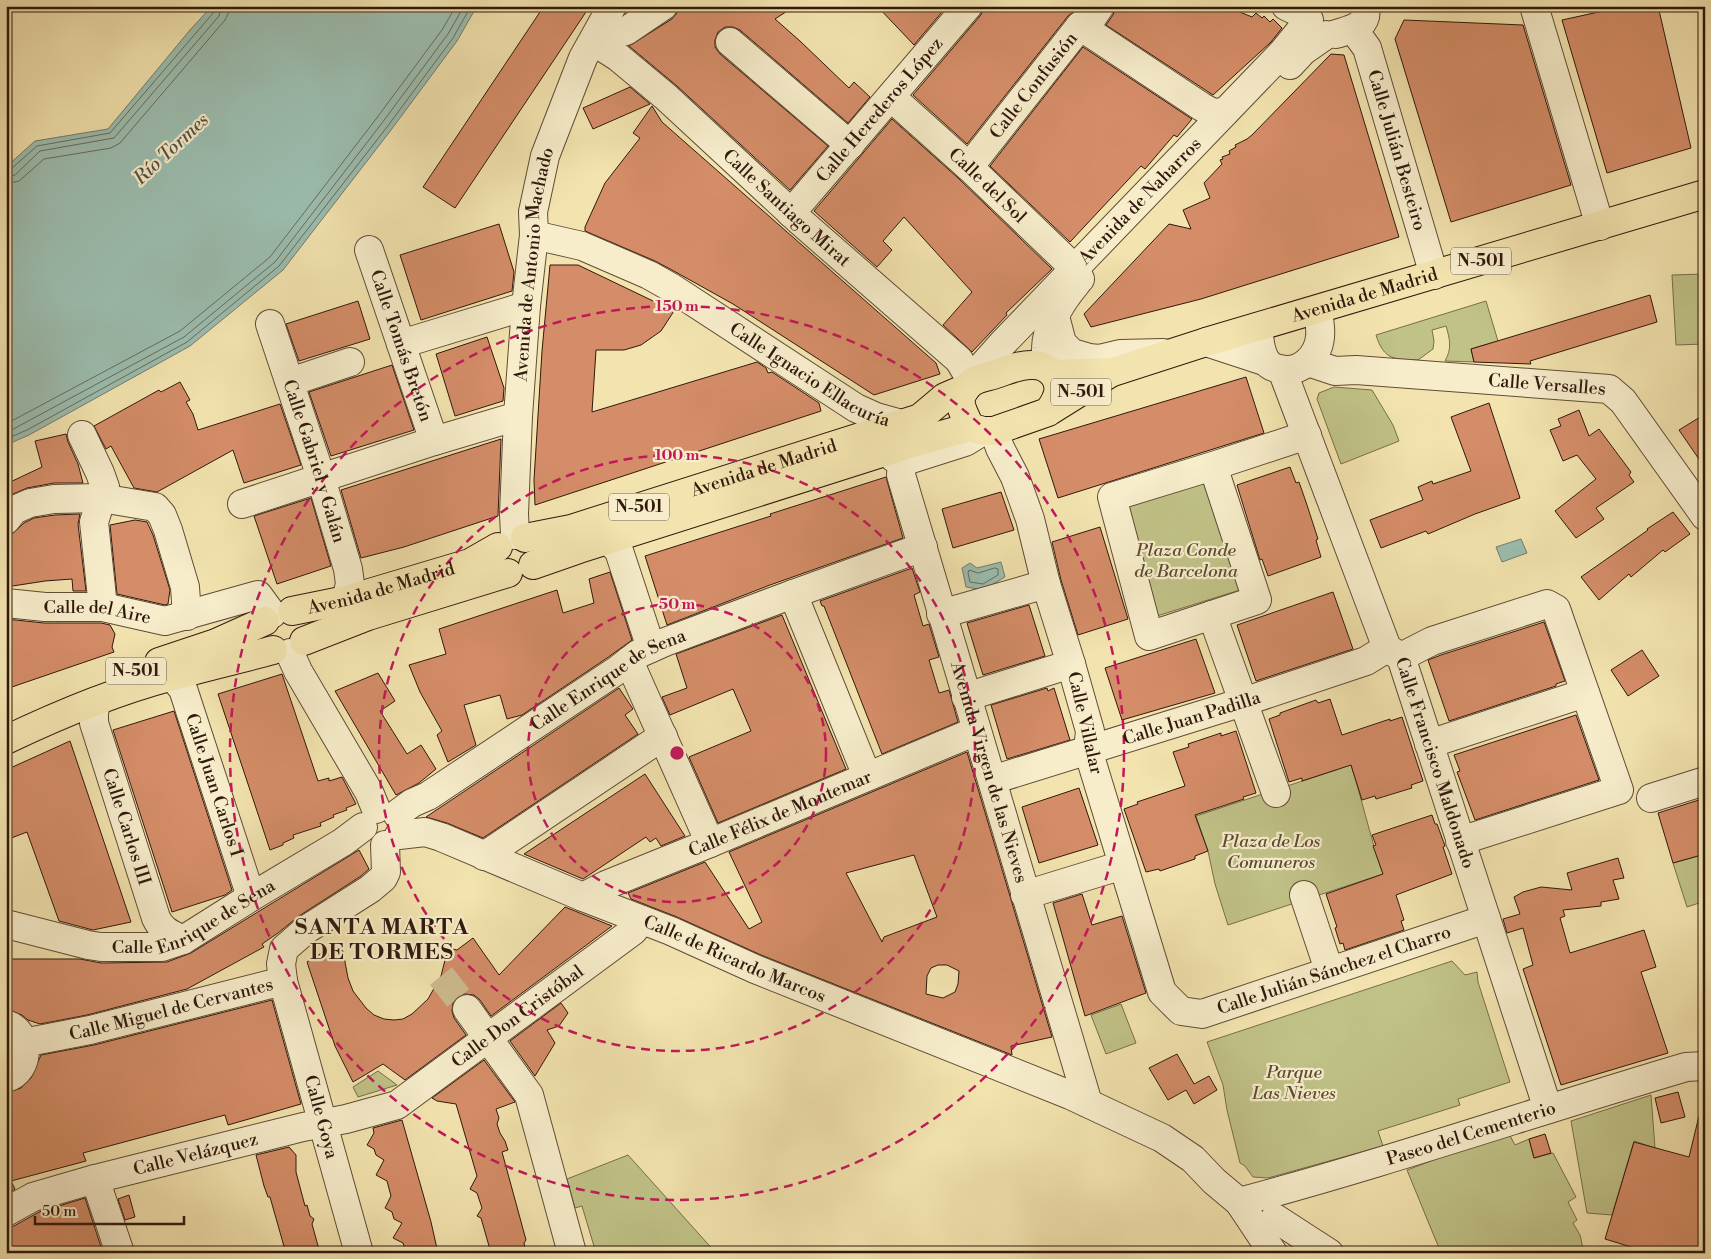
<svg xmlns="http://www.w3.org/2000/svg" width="1711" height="1259" font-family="'Libre Bodoni',serif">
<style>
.green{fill:#c0c287;stroke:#786d4a}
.water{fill:#9cbeb0;stroke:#717c6f}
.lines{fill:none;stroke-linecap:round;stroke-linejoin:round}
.shore{stroke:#666b5e;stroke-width:1}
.building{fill:#d48d68;stroke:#30180d;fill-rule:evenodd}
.minor-tunnel{stroke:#ccbb8f;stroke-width:28;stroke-dasharray:28 14;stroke-linecap:butt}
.minor-casing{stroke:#614b36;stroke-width:30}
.highway-casing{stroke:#30180d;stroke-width:30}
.minor{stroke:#f7edcb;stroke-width:28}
.highway{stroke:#f3e4af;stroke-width:28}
.ring{fill:none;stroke:#c2185b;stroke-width:2.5;stroke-dasharray:9 6}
.labels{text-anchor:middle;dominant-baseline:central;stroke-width:4.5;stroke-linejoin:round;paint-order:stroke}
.shield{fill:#f7edcb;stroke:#6c5846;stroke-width:1}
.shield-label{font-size:16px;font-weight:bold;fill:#30180d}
.street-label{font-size:18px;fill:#30180d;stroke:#f7edcb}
.park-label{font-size:18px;font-style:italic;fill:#5b4b32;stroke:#f7edcb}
.water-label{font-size:19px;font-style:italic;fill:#565246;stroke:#f7edcb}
.district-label{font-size:22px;font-weight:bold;letter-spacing:1px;fill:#30180d;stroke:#f7edcb}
.centre{fill:#c2185b;stroke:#f7edcb;stroke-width:2.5}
.ring-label{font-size:15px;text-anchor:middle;font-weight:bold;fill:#c2185b;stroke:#f7edcb;stroke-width:4.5;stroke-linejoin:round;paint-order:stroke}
</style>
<rect width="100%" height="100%" fill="#f3e4af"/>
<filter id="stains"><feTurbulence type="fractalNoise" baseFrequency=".004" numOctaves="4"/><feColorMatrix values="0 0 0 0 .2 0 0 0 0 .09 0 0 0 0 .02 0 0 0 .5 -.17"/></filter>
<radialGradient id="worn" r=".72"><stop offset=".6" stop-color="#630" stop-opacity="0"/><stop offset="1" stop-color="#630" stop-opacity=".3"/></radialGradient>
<!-- green -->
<path class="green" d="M1705,274V344L1676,345L1672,275Z
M1486,301L1498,341L1471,349L1474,362L1445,361C1452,349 1450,339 1446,326L1432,330L1434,341L1433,349L1418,360C1395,359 1384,361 1376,335Z
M1334,387L1372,390L1393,425L1399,441L1341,464L1317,399L1319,393Z
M1207,482L1240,590L1157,616L1127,506Z
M1350,762C1362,799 1370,837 1383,874L1228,925L1215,884L1208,851L1196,816L1339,769Z
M1705,854V901L1687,907L1673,863Z
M1452,961L1465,975L1477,972L1478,982L1510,1082L1458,1099L1460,1105L1378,1131L1383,1146L1268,1178L1253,1177L1245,1166L1240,1163L1227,1110L1223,1085L1207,1042Z
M1121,1004L1136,1043L1106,1054L1091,1015Z
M378,1071L397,1085L358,1097L353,1087Z
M1651,1095L1655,1148L1634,1141L1612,1215L1587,1213L1571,1121Z
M1508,1132L1515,1145L1529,1139L1534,1158L1553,1153L1576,1197L1568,1202L1577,1220L1573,1223L1580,1235L1584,1253H1441L1407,1170Z
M628,1155L716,1253H596L582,1206L575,1208L567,1179Z"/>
<!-- water -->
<path class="water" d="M212,6H477L457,41L391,130L283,270L190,346L29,435L6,445V167L35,141L108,129L190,30Z
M1521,539L1527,553L1502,562L1496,547Z
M1001,562L1005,577L983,590L966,587L962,568L970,563L977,568Z"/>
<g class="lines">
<!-- shore -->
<path class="shore" d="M6,170L11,169L37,146L110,133L214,12L215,6
M6,177L15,175L40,151L114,138L219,16L222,6
M6,184L19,181L44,159L111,148L120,143L225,20L228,14L229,6
M6,424L180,331L270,257L376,119L442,30L456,6
M6,433L184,337L275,262L382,123L448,34L464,6
M6,439L27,430L187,342L279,266L387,127L453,38L471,6
M995,568L998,569V575L983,584L970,582L968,573L969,570L978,573Z"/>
</g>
<!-- building -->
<path class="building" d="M544,6H590L455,208L423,187Z
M678,6H795L775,19L800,41L849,88L854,82L870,97L848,123L740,30L733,27H725L718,32L715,40V47L720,54L828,146L790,190L677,86L629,46L672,19L677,13Z
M877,6H947L914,45Z
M986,6H1081L1068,16L967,144L913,95L980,16Z
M1116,6H1225L1252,17L1256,13L1262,18L1264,16L1270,22L1273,19L1282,28L1271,42L1213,95L1106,25L1113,15Z
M1626,6H1658L1691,148L1607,173L1562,20Z
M1404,20L1523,25L1571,185L1451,222L1395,39Z
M1083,47L1192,119L1177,137L1174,135L1145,169L1141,166L1070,242L990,166Z
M1331,54L1344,55L1399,237L1201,299L1091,327L1084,314L1169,224L1191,229L1183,210L1210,198L1204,183L1222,164L1220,160L1223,159L1222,157L1230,154L1229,151L1236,147L1235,145L1247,139L1252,135Z
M630,87L650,104L593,129L583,108Z
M652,106L662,122L936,363L940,374L874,395L733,304L672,270L655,261L585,231V227L605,183L640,138L633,133Z
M892,119L958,178L1052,269L1006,313L1007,315L972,352L943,325L972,292L904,217L883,241L892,250L877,267L814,211Z
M499,224L514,272L512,291L421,320L400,255Z
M550,265H578L674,311L661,331L641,345L624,350H596L592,412L757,362L766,368L768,373L772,372L819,403L821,411L535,505L534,480L542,351Z
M1650,295L1657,322L1530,361L1531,364L1474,362L1471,349Z
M358,301L370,339L299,361L286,324Z
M487,337L504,388L503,401L455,416L436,354Z
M392,365L414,430L331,456L309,392Z
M1246,377L1264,433L1058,498L1039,439Z
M180,382L190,400L186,402L193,414L198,430L280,404L301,465L244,483L233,450L157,492L134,488L111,446L106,449L94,426L159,390L161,392Z
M1489,403L1520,498L1475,514L1428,534L1426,531L1381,548L1370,520L1423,500L1418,487L1432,481L1433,484L1471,471L1451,417Z
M1579,410L1589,436L1599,429L1631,472L1629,475L1634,482L1596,508L1604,519L1576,538L1555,511L1596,479L1577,455L1563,461L1550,430L1561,426L1558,419Z
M1705,414V468L1679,430Z
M66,434L68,442L78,464L83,483H54L27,488L6,497V484L42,467L35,441Z
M501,439L498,516L404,547L361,558L341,490Z
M1290,467L1296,483L1299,482L1306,502L1318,539L1316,540L1321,557L1268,576L1262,559L1260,560L1237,485Z
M886,477L903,538L770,585L667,625L645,556L771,516L770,514Z
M1001,492L1014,530L953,548L942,509Z
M311,498L331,566L277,584L254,516Z
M1673,512L1690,534L1665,552L1663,550L1631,577L1629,574L1599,600L1581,577L1648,530L1647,529Z
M80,514L78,524L86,591H73L72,579L45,581L6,587V535L12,534L24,523L34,518L55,515Z
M135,520L147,522L153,535L170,590L168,604L165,605L117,594L110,525Z
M1100,527L1128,619L1078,635L1061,580L1052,542Z
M912,568L920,592L914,595L923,626L929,624L939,657L929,660L939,693L949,690L958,722L882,754L824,606H822L820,601Z
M610,572L632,640L607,658L522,715L507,719L500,695L464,705L476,745L448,762L437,735L442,731L420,692L409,665L446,654L439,629L557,590L563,613L594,603L589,579Z
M1333,592L1353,649L1256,681L1237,625Z
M1029,605L1045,656L983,675L967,623Z
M782,615L846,769L718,823L689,757L751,731L733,689L670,715L662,697L687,688L676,654Z
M6,619L44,623H101L110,625L115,634L112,647L114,652L6,689Z
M1544,622L1565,681L1556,684V686L1449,721L1428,660L1441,655Z
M1196,639L1215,693L1122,720L1105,668Z
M1642,650L1659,676L1628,696L1611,670Z
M378,673L395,701L380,711L407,754L421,745L436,769L419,783L396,795L335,691Z
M282,674L318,781L329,778V781L342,777L356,804L346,808L347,810L333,815L334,817L320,823L321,826L293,835L294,838L283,843V845L270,850L218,694Z
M619,688L633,709L625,715L638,734L483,838L447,823L426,817Z
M1047,688L1048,691L1054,688L1070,740L1007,759L991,705Z
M1330,699L1342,735L1390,719V721L1402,717L1423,781L1411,785L1412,788L1376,799L1375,796L1362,800L1351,765L1302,781V778L1289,782L1269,719L1280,715V713L1316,700L1318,703Z
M174,711L232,890L225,895L172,912L113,730Z
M1576,715L1599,780L1475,820L1457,772L1460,771L1454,755Z
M1236,731L1256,793L1243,797L1244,799L1195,815L1208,851L1195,856V859L1160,871L1159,869L1146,872L1124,809L1138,804L1137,802L1185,786L1173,752L1189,747L1188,744L1221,733V736Z
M70,741L131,922L93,930L59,921L27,832L6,840V770Z
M967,752L1052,1037L1011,1046L1012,1055L761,955L677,917L631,899L628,893L705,862L749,929L762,922L729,852ZM914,855L937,917L884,937L882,942L846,873ZM938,965H947L959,971L958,984L955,992L943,998L926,994L927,976L931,968Z
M645,774L685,836L661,846L656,838L650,842L646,837L583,879L524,854Z
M1079,788L1098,845L1039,863L1022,807Z
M1705,798V854L1673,863L1658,813Z
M1432,815L1435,824H1437L1445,846L1443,847L1452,874L1396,895L1404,920L1401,921L1404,930L1345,950L1343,943L1340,944L1335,928L1337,927L1326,894L1383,874L1373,846L1376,845L1372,835Z
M359,850L369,869L361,876L299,916L278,933L262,944L264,947L187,989L87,1015L40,1024L28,1020L22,1015L6,1009V959H80L101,963L167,962L191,953Z
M1618,858L1624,878L1613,880L1619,899L1601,902V906L1563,910L1565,916L1560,918L1570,953L1644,930L1656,967L1641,972L1668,1053L1561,1085L1523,969L1533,965L1523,928L1507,933L1503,919L1520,914L1514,897L1523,892L1541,887L1572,890L1567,873Z
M1082,894L1092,925L1122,916L1146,993L1085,1016L1053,903Z
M565,907L612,926L491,1016L480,1000L474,995L465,994L458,997L453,1003L452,1011L454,1018L466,1035L405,1080L383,1064L353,1082L335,1046L307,962L333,946L343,951L348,978L353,991L366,1008L374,1015L384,1019L394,1020L403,1019L412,1014L428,999L441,976L448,948L457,950L473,938L499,975Z
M272,1000L301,1104L228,1125L225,1115L83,1153L86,1161L11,1181L15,1189L6,1194V1093L21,1088L31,1078L41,1055L94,1045Z
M561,1003L568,1013L559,1026L547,1030L555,1043L535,1076L510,1041Z
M1177,1054L1194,1084L1209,1076L1217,1090L1194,1104L1186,1090L1168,1100L1149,1068Z
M484,1060L515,1102L496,1109L499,1118L497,1124L500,1133L505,1141L508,1150L502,1152L526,1240L524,1243L526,1253H491L481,1218L477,1216L482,1208L477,1193L470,1189L477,1176L456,1104L437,1101L432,1098Z
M1678,1092L1685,1117L1661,1123L1655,1098Z
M1699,1116H1705V1253H1645L1644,1251L1605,1239L1634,1142L1689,1157Z
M402,1120L431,1222L438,1253H406L403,1243L393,1238L402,1223L394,1219L392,1212L385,1208L391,1196L387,1181L376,1175L384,1160L376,1155L374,1149L367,1145L374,1133L373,1128Z
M1545,1134L1551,1153L1534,1158L1529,1139Z
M289,1147L296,1155V1172L305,1206L307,1205L310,1216L314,1219L312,1224L320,1253H288L287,1250H285L270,1197H268L264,1186L256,1155Z
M129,1195L135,1217L125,1220L118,1199Z
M85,1198L103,1253H6V1228L14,1226L39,1212Z"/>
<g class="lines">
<!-- minor-tunnel -->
<path class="minor-tunnel" d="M441,976L467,1009"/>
<!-- minor casing -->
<g class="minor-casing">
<g id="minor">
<path d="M1286,6L1307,16"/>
<path d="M1534,6L1600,226"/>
<path d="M1080,26L1202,107L1213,113L1225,112"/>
<path id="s1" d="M1353,29L1367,48L1434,275"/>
<path d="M1336,34C1352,29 1369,27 1365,6"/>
<path d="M596,37L626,31L663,6"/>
<path id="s2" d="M593,41L618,57L666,97L801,222L959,360L972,382"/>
<path d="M730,42L850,145"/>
<path d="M1290,65L1303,51L1326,35"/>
<path id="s3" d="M891,97L969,167L1074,268L1080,279"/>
<path id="s4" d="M969,167L1080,26L1092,18L1100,6"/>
<path id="s5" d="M791,213L968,6"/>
<path id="s6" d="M534,235L582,246L649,275L672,288L856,408L876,417L901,424"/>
<path id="s7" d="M369,250L434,441"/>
<path d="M1055,316L1062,343L1072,353L1089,358L1099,359L1120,354L1163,353"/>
<path id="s8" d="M270,324L317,465L348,569L350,584L346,600"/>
<path d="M1258,327C1259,338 1260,352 1266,361C1269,366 1274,368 1280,369C1300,374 1318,357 1320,337C1321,328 1319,318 1317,310"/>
<path d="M1206,342L1267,362"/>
<path d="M401,344L526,306"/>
<path id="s9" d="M1308,362L1335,371L1356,370L1609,389L1623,401L1705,516"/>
<path d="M1049,368C1048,362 1045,355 1046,348C1047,324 1061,302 1076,284"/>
<path id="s10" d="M1282,370L1387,648L1401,657L1548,1109"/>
<path id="s11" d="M973,381L978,371L1002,344L1282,53L1309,20"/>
<path d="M290,382L350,362"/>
<path id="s12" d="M994,431L1000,448L1015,477L1030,519L1046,584L1071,664L1090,731L1088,750L1162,992L1181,1011L1202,1014L1486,919"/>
<path d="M82,435L100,473L105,487L94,522L103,607"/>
<path id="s13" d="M913,443L902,462L901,475L1088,1103"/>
<path d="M894,458L902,462L965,442L983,431"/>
<path d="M1213,466L1257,600L1149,636L1112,497L1213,466L1307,435"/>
<path d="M242,504L434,441L518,416"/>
<path d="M6,520L14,510L30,503L54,499L101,498L155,507L162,515L168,530L185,587L187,616"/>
<path id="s14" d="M515,535L514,514L518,416L526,306L534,235L533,212L545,156L583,58L612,6"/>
<path d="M608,539L619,551L651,648"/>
<path d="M793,594L867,776"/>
<path id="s15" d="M6,603L45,607H103L165,621L258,595L272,614"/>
<path d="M941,614L1046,584"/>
<path d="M1212,615L1276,793"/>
<path d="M290,653L298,671L369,792L376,809"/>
<path d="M1401,657L1432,641L1547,604L1556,609L1619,790L1460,841"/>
<path d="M629,661L710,843"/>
<path id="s16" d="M172,676L183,689L251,897"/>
<path d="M966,697L1071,664"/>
<path id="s17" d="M97,701L94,712V723L156,918C162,931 171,934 183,940"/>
<path d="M1429,744L1585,693"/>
<path id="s18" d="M992,780L1243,702L1366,661L1387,648"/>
<path d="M1651,798L1705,781"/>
<path id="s19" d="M397,814L412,803L428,796L616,671L638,654L665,642L793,594L923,547"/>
<path id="s20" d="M399,835L425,832L441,837L583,897L671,931L755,969L1070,1095L1162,1138L1193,1159L1214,1181L1239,1202L1273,1253"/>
<path d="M484,856L663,736"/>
<path d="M1025,895L1123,865"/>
<path d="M1304,895L1329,970"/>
<path id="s21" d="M583,897L606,885L710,843L976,731"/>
<path id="s22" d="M6,924L88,945L101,947H162L183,940L251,897L343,842L363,827"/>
<path d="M467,1009L529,1095L572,1253"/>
<path d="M6,1024C31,1032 31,1071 6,1078"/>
<path id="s23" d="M23,1043L90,1030L283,981"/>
<path d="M95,1179L120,1253"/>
<path id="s24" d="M1239,1202C1389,1162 1537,1111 1686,1067L1705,1066"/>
<path id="s25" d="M6,1212L33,1197L95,1179L303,1127L346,1119L397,1105L633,931L642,920"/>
<path d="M1275,1218L1329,1253"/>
<path d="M359,1253L283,981L281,964L284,949L307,929L370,889L383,878L386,872L385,845"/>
</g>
</g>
<!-- highway casing -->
<g class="highway-casing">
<g id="highway">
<path id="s26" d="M1054,374L1113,372L1206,342L1705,194"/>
<path d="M1048,412C1051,408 1054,404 1056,399C1064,382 1051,365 1033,365C1020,364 1006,371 993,375C986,377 977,378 971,383C967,386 962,393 961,398C959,407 967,419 970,427L983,431H994L1048,412L1112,372"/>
<path id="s27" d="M525,538L571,529L920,418L945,397L966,388"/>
<path d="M533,565L579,549L913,443L970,427"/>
<path id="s28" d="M292,611L346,600L470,563L498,547"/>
<path d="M304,641L368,616L508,573"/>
<path d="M159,662L216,643L265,621"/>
<path d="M6,740C60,714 116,691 173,676C206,667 240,659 273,650"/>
</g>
</g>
<!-- minor -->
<use href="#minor" class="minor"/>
<!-- highway -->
<use href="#highway" class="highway"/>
</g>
<!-- distance rings -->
<g class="ring">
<circle cx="677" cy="753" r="149"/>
<circle cx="677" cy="753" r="298"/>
<circle cx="677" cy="753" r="447"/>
</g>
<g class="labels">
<!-- shield labels -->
<g class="shield">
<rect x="1451" y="247.5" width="60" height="27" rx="4"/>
<rect x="1051" y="378.5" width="60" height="27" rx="4"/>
<rect x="609" y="493.5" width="60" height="27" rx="4"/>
<rect x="106" y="657.5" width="60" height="27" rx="4"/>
</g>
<g class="shield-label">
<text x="1481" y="261">N-501</text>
<text x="1081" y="392">N-501</text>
<text x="639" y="507">N-501</text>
<text x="136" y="671">N-501</text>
</g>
<!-- street labels -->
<g class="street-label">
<text stroke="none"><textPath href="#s4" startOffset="104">Calle Confusión</textPath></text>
<text stroke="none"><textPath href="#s5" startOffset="136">Calle Herederos López</textPath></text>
<text stroke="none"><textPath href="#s1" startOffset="130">Calle Julián Besteiro</textPath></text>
<text stroke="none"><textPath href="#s3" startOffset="131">Calle del Sol</textPath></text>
<text stroke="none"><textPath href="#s11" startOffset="246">Avenida de Naharros</textPath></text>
<text stroke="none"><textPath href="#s2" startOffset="256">Calle Santiago Mirat</textPath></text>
<text stroke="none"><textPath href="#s14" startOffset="272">Avenida de Antonio Machado</textPath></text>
<text stroke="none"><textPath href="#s26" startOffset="322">Avenida de Madrid</textPath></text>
<text stroke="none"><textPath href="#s7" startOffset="101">Calle Tomás Bretón</textPath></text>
<text stroke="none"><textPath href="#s6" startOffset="312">Calle Ignacio Ellacuría</textPath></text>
<text stroke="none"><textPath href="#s9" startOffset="241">Calle Versalles</textPath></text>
<text stroke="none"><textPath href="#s8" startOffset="144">Calle Gabriel y Galán</textPath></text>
<text stroke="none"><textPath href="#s27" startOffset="249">Avenida de Madrid</textPath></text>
<text stroke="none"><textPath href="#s28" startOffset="92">Avenida de Madrid</textPath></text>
<text stroke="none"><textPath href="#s15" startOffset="92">Calle del Aire</textPath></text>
<text stroke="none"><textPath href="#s19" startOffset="251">Calle Enrique de Sena</textPath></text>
<text stroke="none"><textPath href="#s18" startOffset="209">Calle Juan Padilla</textPath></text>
<text transform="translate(1085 723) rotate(77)">Calle Villalar</text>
<text stroke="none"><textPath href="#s10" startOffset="425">Calle Francisco Maldonado</textPath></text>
<text stroke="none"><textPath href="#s13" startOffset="345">Avenida Virgen de las Nieves</textPath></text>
<text stroke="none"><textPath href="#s16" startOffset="118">Calle Juan Carlos I</textPath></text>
<text stroke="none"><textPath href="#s21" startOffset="214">Calle Félix de Montemar</textPath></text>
<text stroke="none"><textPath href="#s17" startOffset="131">Calle Carlos III</textPath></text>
<text stroke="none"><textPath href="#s22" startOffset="198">Calle Enrique de Sena</textPath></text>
<text stroke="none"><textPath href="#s20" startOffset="361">Calle de Ricardo Marcos</textPath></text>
<text stroke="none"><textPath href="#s12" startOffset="775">Calle Julián Sánchez el Charro</textPath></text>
<text stroke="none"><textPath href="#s23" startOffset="152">Calle Miguel de Cervantes</textPath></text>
<text stroke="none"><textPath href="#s25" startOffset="556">Calle Don Cristóbal</textPath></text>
<text transform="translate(321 1117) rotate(75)">Calle Goya</text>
<text stroke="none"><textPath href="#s24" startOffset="242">Paseo del Cementerio</textPath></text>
<text stroke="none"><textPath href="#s25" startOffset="199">Calle Velázquez</textPath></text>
</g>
<!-- park labels -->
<g class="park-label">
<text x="1186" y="550">Plaza Conde<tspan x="1186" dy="21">de Barcelona</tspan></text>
<text x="1271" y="841">Plaza de Los<tspan x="1271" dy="21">Comuneros</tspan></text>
<text x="1294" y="1072">Parque<tspan x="1294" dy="21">Las Nieves</tspan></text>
</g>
<!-- water labels -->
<g class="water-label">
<text transform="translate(171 149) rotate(-43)">Río Tormes</text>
</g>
<!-- district labels -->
<g class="district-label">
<text x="382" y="927">SANTA MARTA<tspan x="382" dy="25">DE TORMES</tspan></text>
</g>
</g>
<circle cx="677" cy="753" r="8" class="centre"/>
<g class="ring-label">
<text x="677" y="311">150 m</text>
<text x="677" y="460">100 m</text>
<text x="677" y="609">50 m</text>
</g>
<!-- margin -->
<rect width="1711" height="1259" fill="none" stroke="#f3e4af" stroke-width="25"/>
<rect x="8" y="8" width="1696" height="1244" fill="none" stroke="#30180d" stroke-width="2.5"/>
<rect x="12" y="12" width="1686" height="1234" fill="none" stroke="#30180d"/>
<!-- scale -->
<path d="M35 1216v8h149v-8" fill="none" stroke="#30180d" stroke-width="2.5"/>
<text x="42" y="1216" font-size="15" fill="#30180d" stroke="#f7edcb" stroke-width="4" paint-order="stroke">50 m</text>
<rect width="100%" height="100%" filter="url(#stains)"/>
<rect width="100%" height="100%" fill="url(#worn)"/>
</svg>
